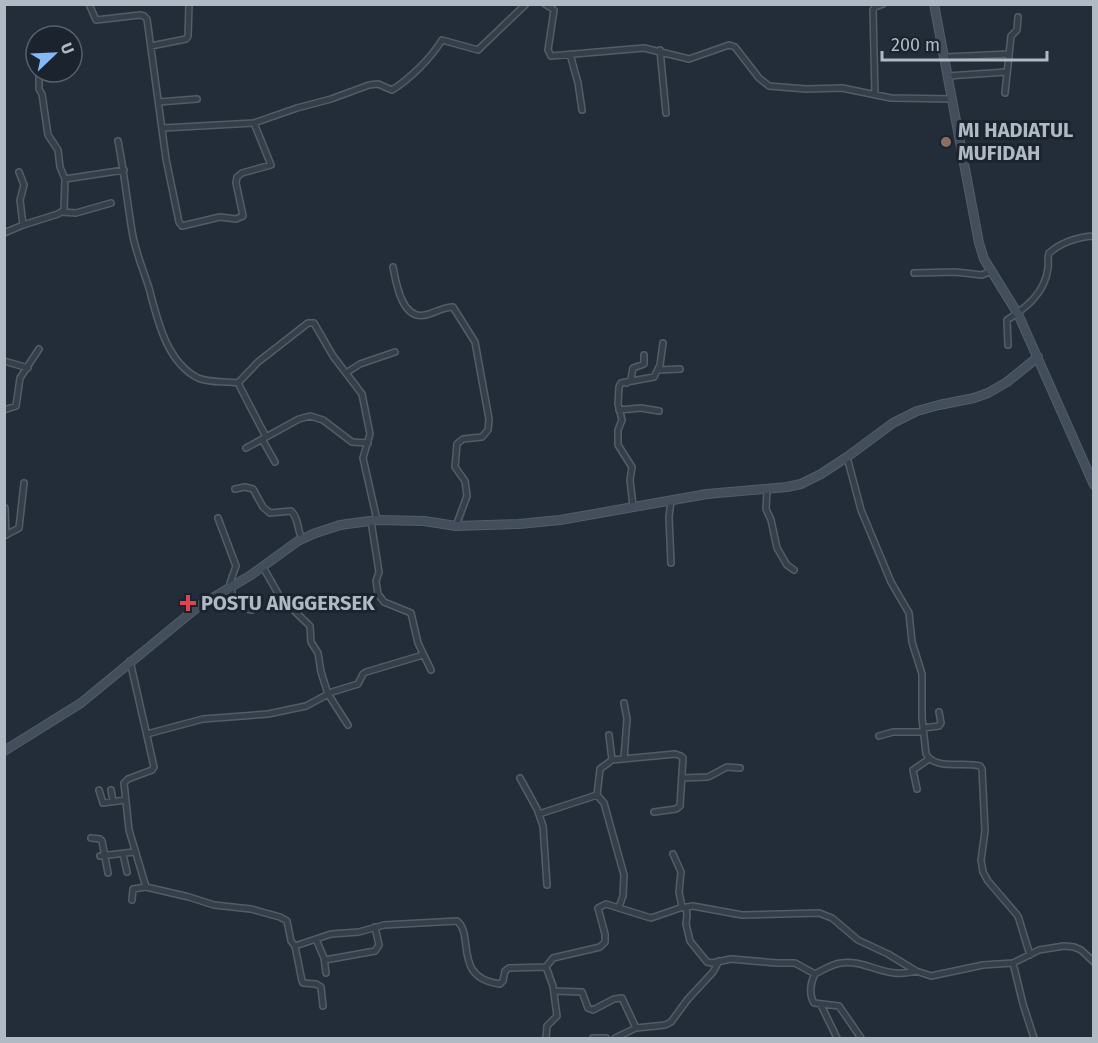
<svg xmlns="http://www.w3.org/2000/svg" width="1098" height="1043" font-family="'Fira Sans',sans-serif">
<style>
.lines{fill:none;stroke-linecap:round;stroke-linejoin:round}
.street-casing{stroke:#535d67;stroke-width:8}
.secondary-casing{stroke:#535d67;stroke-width:10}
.street{stroke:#353f49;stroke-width:5}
.secondary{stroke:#434e5c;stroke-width:8}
.education-dot{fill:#8d6e63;stroke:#1b242e;stroke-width:2}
.health-dot{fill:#e0444e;stroke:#1b242e;stroke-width:2}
.labels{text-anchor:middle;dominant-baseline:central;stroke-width:6;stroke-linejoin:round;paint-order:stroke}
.poi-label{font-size:20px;font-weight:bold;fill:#b0bac5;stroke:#1b242e;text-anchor:start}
</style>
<rect width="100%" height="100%" fill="#222d39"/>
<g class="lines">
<!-- street casing -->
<g class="street-casing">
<path id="street" d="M89,4L96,20L140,15L144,16L147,19L166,159L179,222L182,226L220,217L236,219L243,216L236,183L237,177L242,173L271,165L254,123L297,108L331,99L369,85L378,84L392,90C410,79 431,58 442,40L478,50L526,4
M545,4L554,10L548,50L551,56L644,48L689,59L729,45L735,47L759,78L769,86L806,89L842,88L891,98L952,99
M151,46L186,39L188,36L189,4
M660,50L666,113
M570,54L578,83L582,110
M35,56L36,58
M945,57L1009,54
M948,76L1006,72
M1005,93L1011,36L1017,30L1018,17
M875,95L873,10L875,7L883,4
M159,102L197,99
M163,128L254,123
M118,141C124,171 127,201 132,231C135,251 143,269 149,288C157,318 166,362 198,378C209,383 225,381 238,383L258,362L308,323H314L333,356L362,394L370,434L363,458L377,520
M962,157L991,153
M19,172L24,185L20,200L23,225
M65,179L124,170
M62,212L76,213L111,203
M4,233L23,225L58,214L64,210L65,179L60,167L58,150L48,135L42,94L39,89V72
M393,267C396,283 402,320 425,315C435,313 443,307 453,307L475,342L489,419L488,430L482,437L463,439L457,444L455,467L465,481L467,496L456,526
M914,273L955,272L982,275L991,271
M1008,345L1007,320C1026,308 1045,293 1048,268C1049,263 1047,259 1049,253C1062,242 1076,237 1094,236
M4,361L28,368
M658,370L680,369
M346,373L360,364L395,352
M238,383L266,437
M627,383L631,379L633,368L644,364V355
M4,410L16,406L20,378L39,349
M619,410L641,408L659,411
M262,439L275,462
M246,448L299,419L310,416L323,420L352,442L368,443
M847,457L861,510L891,582L909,613L912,642L922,674V718L926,754C936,771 964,761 980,766L982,769L985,831L981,860L983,872L988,881L1018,916L1030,955
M235,489L245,487L253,489L263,507L270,513L291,511C299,518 297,530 302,539
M767,489L766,509L771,520L777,548L787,565L794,570
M671,500L669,517L671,563
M633,506L630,480L632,467L618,445V430L622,420L618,404L619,387L621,383L654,377L660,365L663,343
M5,508L6,535
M218,518L236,566L230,583L234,604L236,607L252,610
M371,521L379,572L376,581L378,594L384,602L411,613L418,643L431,670
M4,536L19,528L24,483
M263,567L280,597L310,626L311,642L318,653L321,672L328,694L348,725
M130,661L154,767L152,770L128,779L124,783L129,830L146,887L189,897L214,905L251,909L280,917L287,921L291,941L295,946L331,934L359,932L384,925L457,921C475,935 452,978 500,984L503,981L505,971L509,968L546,967L553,958L600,947L605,942V934L598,908L606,904L651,918L680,908L693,906L742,915L819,913L832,918L858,940L888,954L916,971L931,976L983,965L1013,963L1039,950L1064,946L1074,947L1081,950L1094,962
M624,703L627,719L624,758
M923,728L939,726L941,723L939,712
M147,734L203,719L268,714L306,706L332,692L358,684L363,674L366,672L423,655
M609,735L612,760
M879,736L893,732H923
M520,778L537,809L543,826L547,885
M682,778L708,777L727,767L740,768
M917,789L913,770L929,759
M99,790L103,803L125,800
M111,790L113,801
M539,814L597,795
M91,838L100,839L102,841L108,873
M123,854L127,872
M673,854L681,872L679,892L682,907
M100,856L134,852
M132,900L133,889L146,887
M619,907L623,896L624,875L604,803L597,795L600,769L612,760L675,754L681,756L683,758L680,806L676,809L654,812
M686,907L687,915L686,924L690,941L707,962L712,963L731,959L777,963H795L815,974
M316,939L324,958L326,973
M295,946L302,981L303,983L316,984L321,987L323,1006
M325,960L375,951L379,945L375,927
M1013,963L1023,1004L1034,1038
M554,991L582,992L588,1008L593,1010L614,999L622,998L636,1028
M821,1005L837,1038
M546,1038L547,1026L557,1016L553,986L546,967
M593,1038H606
M615,1038L636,1028L665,1025L671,1022L688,999L713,972L719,961
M861,1038L839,1006L814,1003C809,995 810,983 815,974C823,970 832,964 841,963C867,959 885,980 916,971"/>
</g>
<!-- secondary casing -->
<g class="secondary-casing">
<path id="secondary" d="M934,4L979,243L984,259L1018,314L1094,485
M4,751L81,703L199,606L251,575L298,541L313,534L340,525L377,520L424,521L456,526L519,524L560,520L707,494L787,487L801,484L821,474L847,457L893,423L917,411L939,405L974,398L988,393L1007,382L1038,357"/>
</g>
<!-- street -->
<use href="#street" class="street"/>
<!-- secondary -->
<use href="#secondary" class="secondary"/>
</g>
<!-- markers -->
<circle class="education-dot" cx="946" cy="142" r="6"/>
<path class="health-dot" d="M185 594h6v6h6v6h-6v6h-6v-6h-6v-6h6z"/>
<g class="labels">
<!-- poi labels -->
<g class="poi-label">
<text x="958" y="130">MI HADIATUL<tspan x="958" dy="23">MUFIDAH</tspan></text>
<text x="201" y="603">POSTU ANGGERSEK</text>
</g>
</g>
<!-- border -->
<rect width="1098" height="1043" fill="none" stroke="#b0bac5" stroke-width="12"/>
<!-- north arrow -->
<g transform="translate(54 54) rotate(67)"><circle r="28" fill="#1b242e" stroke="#57606a" stroke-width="1.5"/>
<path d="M0-4.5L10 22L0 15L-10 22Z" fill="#85b8f6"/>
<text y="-9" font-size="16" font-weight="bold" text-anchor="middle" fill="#b0bac5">U</text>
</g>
<!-- scale -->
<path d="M882 51v9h165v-9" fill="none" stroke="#b0bac5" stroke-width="3"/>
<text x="891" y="51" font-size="18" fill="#b0bac5" stroke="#1b242e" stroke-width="4.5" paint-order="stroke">200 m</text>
</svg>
